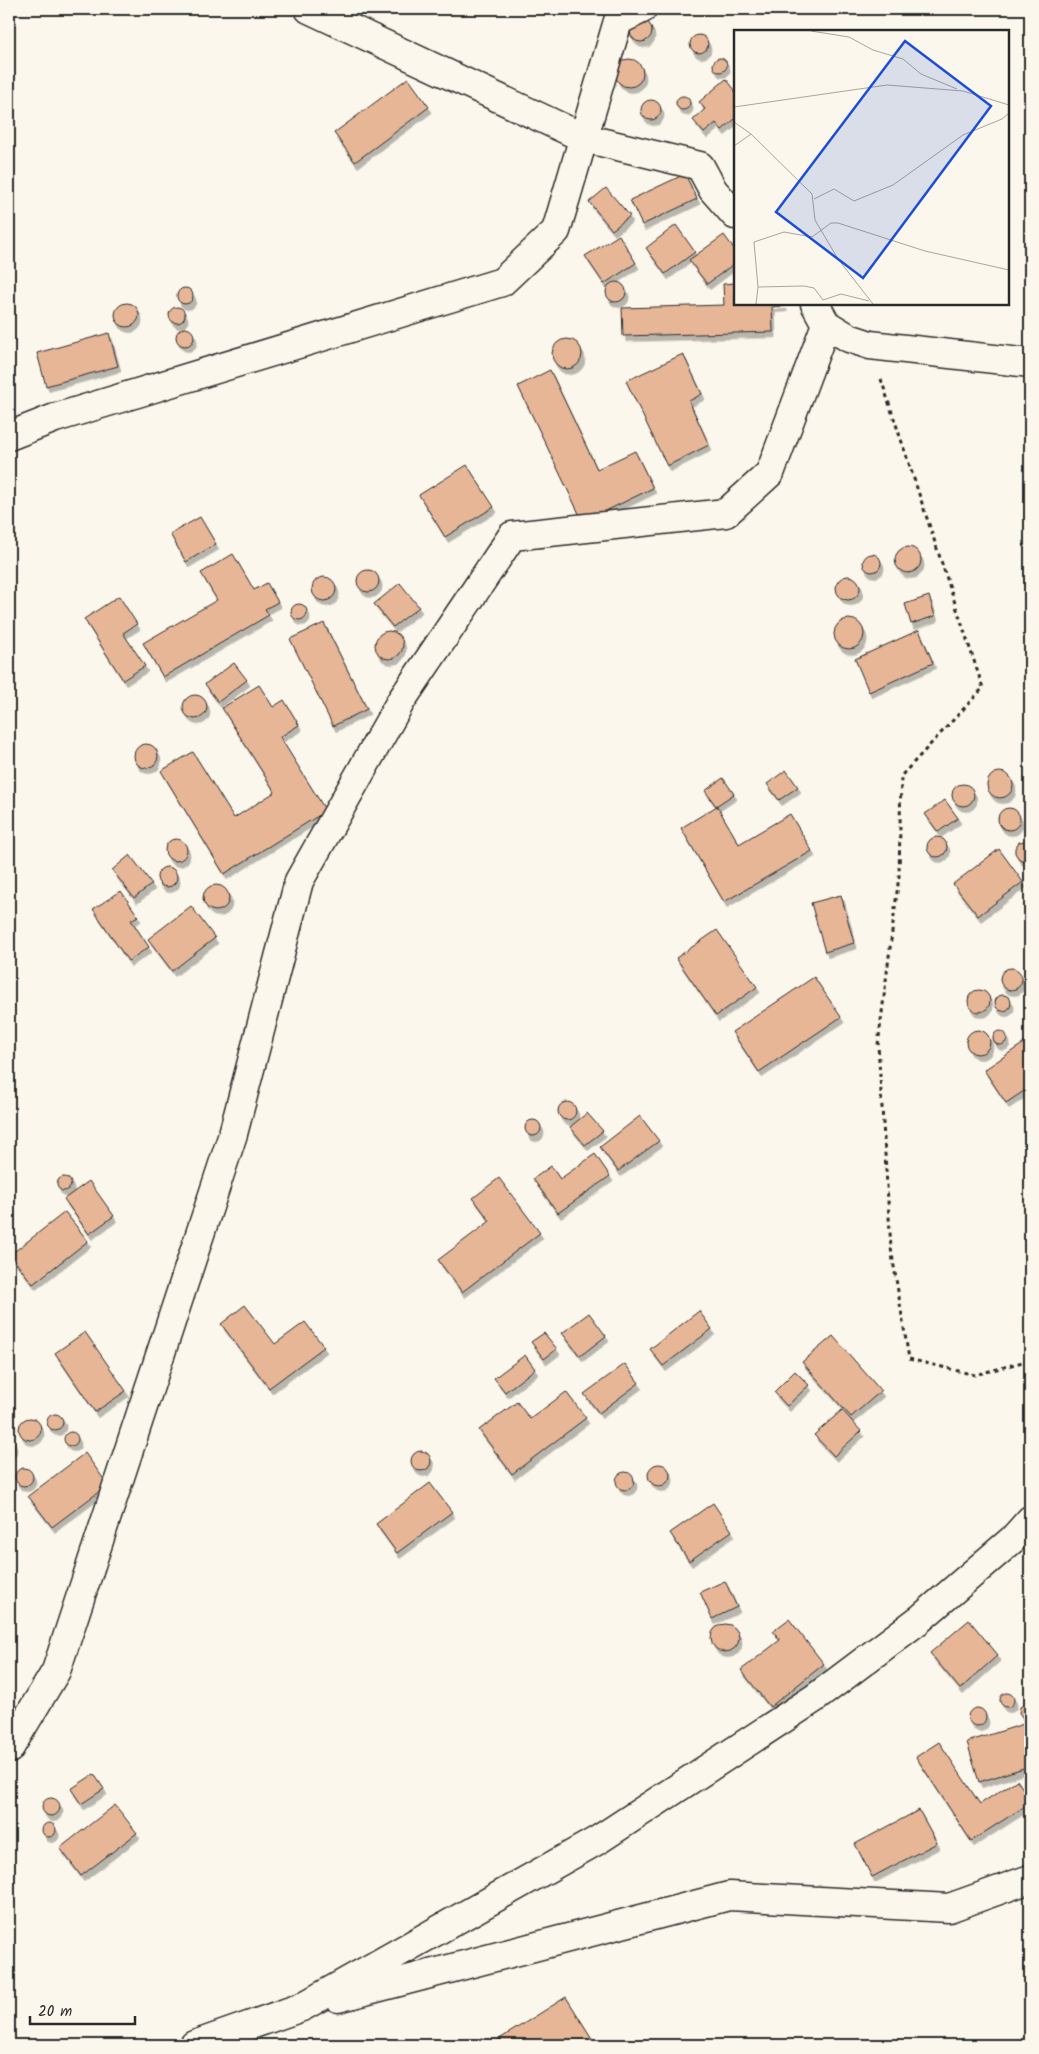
<svg xmlns="http://www.w3.org/2000/svg" width="1039" height="2054" font-family="Kalam,sans-serif">
<style>
.building{fill:#e7b697;stroke:#2b2b2b;filter:url(#shadow)}
.lines{fill:none;stroke-linecap:round;stroke-linejoin:round}
.street-casing{stroke:#2b2b2b;stroke-width:31}
.path{stroke:#2b2b2b;stroke-width:3;stroke-dasharray:4 4;stroke-linecap:butt}
.street{stroke:#fbf7ec;stroke-width:28}
.inset-road{fill:none;stroke:#a8a59f;stroke-width:1}
.view{fill:#1d4ed8;fill-opacity:0.15;stroke:#1d4ed8;stroke-width:2.5}
.inset-edge{fill:none;stroke:#2b2b2b;stroke-width:2.5}
</style>
<defs>
<filter id="shadow"><feDropShadow dx="3" dy="5.5" stdDeviation="0" flood-color="#0004"/></filter>
</defs>
<rect width="100%" height="100%" fill="#fbf7ec"/>
<filter id="ink" filterUnits="userSpaceOnUse"><feTurbulence type="fractalNoise" baseFrequency=".02" numOctaves="2"/><feDisplacementMap in="SourceGraphic" scale="10" xChannelSelector="R" yChannelSelector="G"/><feConvolveMatrix kernelMatrix="1 2 1 2 8 2 1 2 1" color-interpolation-filters="sRGB"/></filter>
<g filter="url(#ink)">
<!-- building -->
<path class="building" d="M630 31a11 11 0 1 1 22 0a11 11 0 1 1-22 0Z
M690 44a9 9 0 1 1 18 0a9 9 0 1 1-18 0Z
M713 65a7 7 0 1 1 14 0a7 7 0 1 1-14 0Z
M615 73a14 14 0 1 1 28 0a14 14 0 1 1-28 0Z
M408,78L429,107L355,162L334,133Z
M726,79L735,90V119L722,130L716,123L704,133L693,120L705,109L699,102Z
M676 103a7 7 0 1 1 14 0a7 7 0 1 1-14 0Z
M641 110a10 10 0 1 1 20 0a10 10 0 1 1-20 0Z
M685,174L697,199L642,225L630,200Z
M606,188L630,216L612,230L589,202Z
M676,225L695,252L665,274L646,248Z
M619,235L636,263L604,284L585,256Z
M724,235L735,250V263L707,284L689,260Z
M606 292a10 10 0 1 1 20 0a10 10 0 1 1-20 0Z
M735,283V304H784V306L772,307L773,332L623,336L622,308L724,305L723,284Z
M177 296a8 8 0 1 1 16 0a8 8 0 1 1-16 0Z
M115 315a12 12 0 1 1 24 0a12 12 0 1 1-24 0Z
M169 315a8 8 0 1 1 16 0a8 8 0 1 1-16 0Z
M176 337a9 9 0 1 1 18 0a9 9 0 1 1-18 0Z
M109,333L118,366L46,386L37,353Z
M552 354a15 15 0 1 1 30 0a15 15 0 1 1-30 0Z
M683,354L702,394L689,401L709,445L667,466L626,381Z
M550,370L597,469L635,451L653,488L583,522L518,386Z
M467,465L494,507L445,537L419,495Z
M200,517L216,544L186,562L170,534Z
M895 560a13 13 0 1 1 26 0a13 13 0 1 1-26 0Z
M233,554L254,590L267,583L278,602L265,609L269,615L163,677L143,643L217,600L201,573Z
M863 563a9 9 0 1 1 18 0a9 9 0 1 1-18 0Z
M357 581a11 11 0 1 1 22 0a11 11 0 1 1-22 0Z
M836 588a12 12 0 1 1 24 0a12 12 0 1 1-24 0Z
M312 589a12 12 0 1 1 24 0a12 12 0 1 1-24 0Z
M400,583L419,607L393,627L374,604Z
M119,596L137,624L123,633L145,666L123,680L84,619Z
M929,596L935,616L911,624L905,604Z
M291 612a8 8 0 1 1 16 0a8 8 0 1 1-16 0Z
M834 634a15 15 0 1 1 30 0a15 15 0 1 1-30 0Z
M324,623L367,709L333,726L290,639Z
M919,630L933,663L869,692L855,659Z
M375 645a14 14 0 1 1 28 0a14 14 0 1 1-28 0Z
M234,663L247,680L218,702L205,684Z
M259,685L273,707L284,700L299,725L280,737L326,811L224,874L161,771L193,752L234,818L275,792L222,708Z
M183 707a12 12 0 1 1 24 0a12 12 0 1 1-24 0Z
M134 756a12 12 0 1 1 24 0a12 12 0 1 1-24 0Z
M786,770L798,787L779,800L767,784Z
M987 785a13 13 0 1 1 26 0a13 13 0 1 1-26 0Z
M723,778L734,794L716,806L705,791Z
M952 795a11 11 0 1 1 22 0a11 11 0 1 1-22 0Z
M945,800L958,818L938,832L925,814Z
M717,806L739,844L790,814L812,851L724,902L681,828Z
M998 819a11 11 0 1 1 22 0a11 11 0 1 1-22 0Z
M927 847a10 10 0 1 1 20 0a10 10 0 1 1-20 0Z
M165 850a11 11 0 1 1 22 0a11 11 0 1 1-22 0Z
M1025,841L1030,842V859L1025,861L1019,859L1015,853V848L1019,842Z
M999,849L1023,882L978,916L953,884Z
M130,855L152,884L134,898L112,870Z
M157 877a10 10 0 1 1 20 0a10 10 0 1 1-20 0Z
M203 898a13 13 0 1 1 26 0a13 13 0 1 1-26 0Z
M121,891L138,916L131,920L149,947L128,961L93,909Z
M841,895L854,943L825,952L811,903Z
M191,906L215,938L172,971L148,939Z
M717,930L757,987L716,1016L676,958Z
M1000 979a11 11 0 1 1 22 0a11 11 0 1 1-22 0Z
M814,977L841,1017L759,1072L732,1032Z
M968 1001a11 11 0 1 1 22 0a11 11 0 1 1-22 0Z
M995 1003a8 8 0 1 1 16 0a8 8 0 1 1-16 0Z
M966 1042a12 12 0 1 1 24 0a12 12 0 1 1-24 0Z
M993 1038a7 7 0 1 1 14 0a7 7 0 1 1-14 0Z
M1030,1039V1087L1006,1103L984,1070Z
M558 1111a9 9 0 1 1 18 0a9 9 0 1 1-18 0Z
M587,1113L603,1131L585,1145L570,1127Z
M640,1116L659,1141L618,1171L600,1147Z
M525 1128a8 8 0 1 1 16 0a8 8 0 1 1-16 0Z
M595,1154L610,1176L558,1213L533,1179L551,1166L560,1179Z
M57 1184a7 7 0 1 1 14 0a7 7 0 1 1-14 0Z
M499,1178L540,1233L462,1292L438,1260L490,1221L473,1198Z
M89,1181L114,1216L89,1234L64,1199Z
M65,1212L88,1241L33,1284L10,1255Z
M245,1305L275,1344L305,1322L324,1347L269,1388L221,1324Z
M699,1311L712,1329L663,1366L650,1349Z
M589,1313L606,1336L580,1356L562,1333Z
M85,1332L126,1391L95,1412L55,1353Z
M544,1333L557,1349L544,1359L531,1342Z
M833,1336L881,1391L851,1417L802,1362Z
M525,1355L535,1369L505,1392L494,1378Z
M625,1364L639,1383L599,1413L584,1394Z
M795,1371L809,1385L787,1406L774,1392Z
M566,1392L586,1418L512,1474L479,1430L517,1402L530,1419Z
M842,1410L861,1431L834,1456L814,1435Z
M47 1422a8 8 0 1 1 16 0a8 8 0 1 1-16 0Z
M19 1429a11 11 0 1 1 22 0a11 11 0 1 1-22 0Z
M64 1439a7 7 0 1 1 14 0a7 7 0 1 1-14 0Z
M9,1436L12,1438L14,1444L13,1450L9,1453Z
M411 1461a10 10 0 1 1 20 0a10 10 0 1 1-20 0Z
M85,1453L108,1485L52,1527L28,1496Z
M648 1475a11 11 0 1 1 22 0a11 11 0 1 1-22 0Z
M15 1477a9 9 0 1 1 18 0a9 9 0 1 1-18 0Z
M616 1481a9 9 0 1 1 18 0a9 9 0 1 1-18 0Z
M430,1483L452,1512L397,1553L376,1524Z
M713,1503L732,1531L689,1561L670,1533Z
M725,1581L737,1607L712,1619L700,1592Z
M789,1619L824,1664L770,1707L741,1670L780,1640L773,1631Z
M969,1620L998,1655L960,1689L930,1653Z
M711 1638a14 14 0 1 1 28 0a14 14 0 1 1-28 0Z
M1000 1700a7 7 0 1 1 14 0a7 7 0 1 1-14 0Z
M1026,1703H1030V1719L1023,1718L1019,1713L1020,1707Z
M968 1717a9 9 0 1 1 18 0a9 9 0 1 1-18 0Z
M1030,1722V1766L979,1782L967,1742Z
M939,1742L980,1804L1017,1780L1030,1799V1803L971,1841L916,1757Z
M94,1774L104,1789L81,1804L71,1789Z
M42 1807a9 9 0 1 1 18 0a9 9 0 1 1-18 0Z
M115,1805L137,1833L81,1876L60,1848Z
M919,1810L937,1843L872,1877L855,1844Z
M42 1830a7 7 0 1 1 14 0a7 7 0 1 1-14 0Z
M566,1997L596,2045H490Z"/>
<g class="lines">
<!-- street casing -->
<g class="street-casing">
<path id="street" d="M309,9L584,138L700,166L713,190L735,215
M815,304L826,324L849,338L870,345L1030,363
M9,436L55,418L502,282L556,231L618,21L642,9
M9,1749L56,1671L233,1134L299,881L401,701L512,536L726,513L770,473L826,324
M338,1998L729,1896L949,1908L1030,1879
M194,2045L302,2007L598,1840L815,1698L920,1619L1013,1539L1030,1520"/>
</g>
<!-- path -->
<path class="path" d="M881,379L983,688L901,776L899,876L878,1045L891,1248L909,1359L975,1375L1030,1360"/>
<!-- street -->
<use href="#street" class="street"/>
</g>
</g>
<!-- overview -->
<g transform="translate(734 30)">
<rect width="275" height="275" fill="#fbf7ec"/>
<path class="inset-road" d="M77,1L115,7L139,20L169,29L187,44L223,59M0,77L153,55L229,61L275,75M0,92L17,104L78,164L81,190L104,229L139,274M0,116L17,104M80,169L100,159L120,171L159,155L229,105L268,89L275,83M135,271L107,264L89,270L80,258L70,256L24,257L20,212L50,202L78,207L97,193H104L191,221L275,240M22,274L24,257"/>
<path class="view" d="M171,11L257,76L129,248L42,182Z"/>
<rect width="275" height="275" class="inset-edge"/>
</g>
<!-- margin -->
<rect width="1039" height="2054" fill="none" stroke="#fbf7ec" stroke-width="30"/>
<rect x="15" y="15" width="1009" height="2024" fill="none" stroke="#2b2b2b" stroke-width="2" filter="url(#ink)"/>
<!-- scale -->
<path d="M30 2016v8h105v-8" fill="none" stroke="#2b2b2b" stroke-width="2.5"/>
<text x="38" y="2016" font-size="15" fill="#2b2b2b" stroke="#fbf7ec" stroke-width="4" paint-order="stroke">20 m</text>
</svg>
